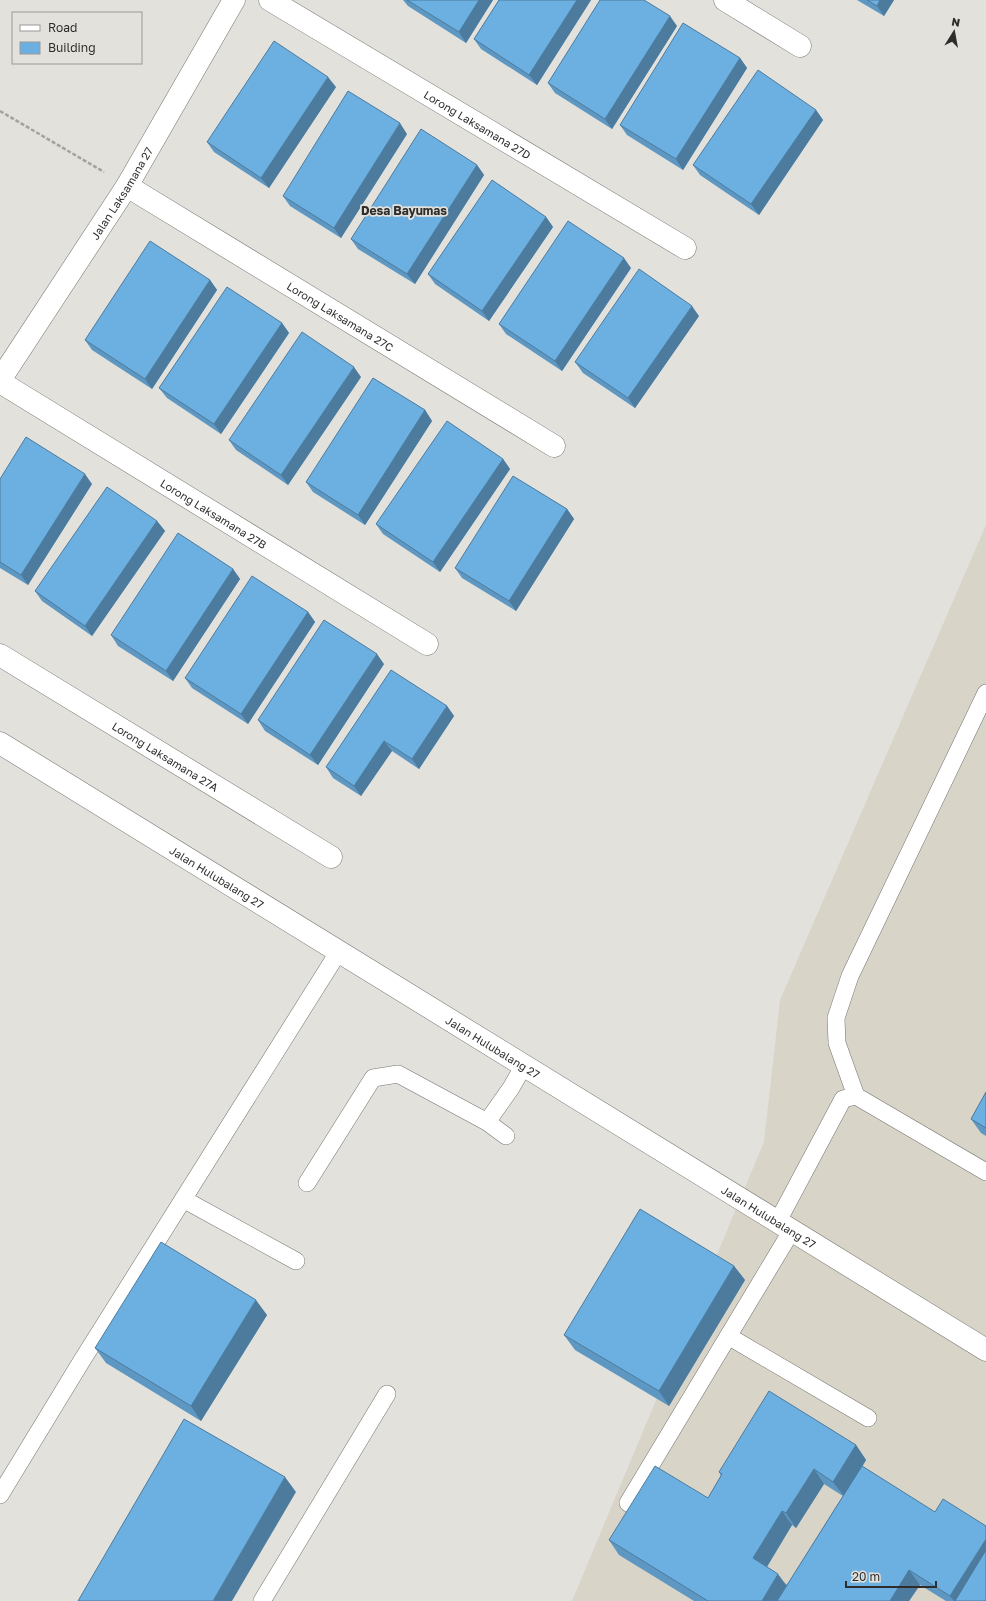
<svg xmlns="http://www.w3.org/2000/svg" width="986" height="1601" font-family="'Golos Text',sans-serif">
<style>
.built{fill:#d8d4c8}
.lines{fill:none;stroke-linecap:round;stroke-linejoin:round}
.service-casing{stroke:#767470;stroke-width:18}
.minor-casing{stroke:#767470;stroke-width:23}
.tertiary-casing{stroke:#767470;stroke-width:23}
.path{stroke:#a3a29e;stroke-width:2.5;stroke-dasharray:4 2;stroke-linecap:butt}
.service{stroke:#fff;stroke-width:17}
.minor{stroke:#fff;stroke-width:22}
.tertiary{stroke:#fff;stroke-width:22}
.wall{fill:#5d97c2;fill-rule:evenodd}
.shaded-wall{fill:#4c7b9e}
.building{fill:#6cb0e2;stroke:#4c7b9e}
.labels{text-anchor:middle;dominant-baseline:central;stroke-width:3.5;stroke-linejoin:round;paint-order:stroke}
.street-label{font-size:11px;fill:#2e2d2b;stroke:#e2e1dc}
.neighbourhood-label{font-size:12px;font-weight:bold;fill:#2e2d2b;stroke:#e2e1dc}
</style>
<rect width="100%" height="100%" fill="#e2e1dc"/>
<!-- built -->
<path class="built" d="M986,525V1601H572L764,1142L780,1000Z"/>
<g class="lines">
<!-- service casing -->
<g class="service-casing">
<path id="service" d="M856,1096L837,1043L836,1018L850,976L986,693
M487,1122L506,1136
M307,1183L373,1078L398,1074L487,1122L511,1088L524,1065
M183,1199L296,1261
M778,1221L843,1099L856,1096L986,1172
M728,1336L868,1418
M0,1495L81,1362L339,951
M628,1503L792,1230
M262,1601L387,1394"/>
</g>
<!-- minor casing -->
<g class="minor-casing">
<g id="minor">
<path id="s1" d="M270,0L685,248"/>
<path d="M725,0L800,46"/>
<path id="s2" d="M127,186L554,446"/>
<path id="s3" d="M0,380L127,186L234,0"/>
<path id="s4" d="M0,382L427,644"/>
<path id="s5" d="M0,655L331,857"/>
</g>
</g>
<!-- tertiary casing -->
<g class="tertiary-casing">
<g id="tertiary">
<path id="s6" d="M0,743L986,1350"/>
</g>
</g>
<!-- path -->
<path class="path" d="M0,111L104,172"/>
<!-- service -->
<use href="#service" class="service"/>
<!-- minor -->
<use href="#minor" class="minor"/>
<!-- tertiary -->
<use href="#tertiary" class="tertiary"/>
</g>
<!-- wall -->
<path class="wall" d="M403,0H493L466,43L408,6Z
M499,0H591L537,85L481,49L474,39Z
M857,0H894L884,16Z
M677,26L612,129L555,93L548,83Z
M740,58L747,68L683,170L627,135L620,125Z
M336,87L269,188L214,152L207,142Z
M816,110L823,120L759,215L700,175L693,165Z
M407,134L341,238L290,206L283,196Z
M477,165L484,175L415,284L358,249L351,239Z
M546,217L553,227L489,321L435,284L428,274Z
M631,268L562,371L506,334L499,324Z
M210,280L217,290L152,389L92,350L85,340Z
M699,316L635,408L583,373L575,362Z
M282,323L289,333L221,434L167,398L159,388Z
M361,377L288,485L236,450L229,440Z
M425,410L432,421L365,525L313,492L306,482Z
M503,459L510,469L440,572L383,534L376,524Z
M0,479L92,484L28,585L0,568Z
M567,509L574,519L516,611L462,578L455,568Z
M157,521L165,531L92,636L42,601L35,591Z
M233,569L240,579L173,681L118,646L111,635Z
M308,612L315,622L248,724L192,688L185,678Z
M384,664L318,765L265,731L258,720Z
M447,706L454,716L419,769L392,751L361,796L333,778L326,767Z
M986,1092V1136L981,1133L971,1119Z
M734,1266L745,1280L669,1406L575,1350L564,1335Z
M267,1315L201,1421L106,1363L95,1348Z
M856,1445L866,1460L862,1467L986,1601H946L920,1585L909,1601H694L619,1555L609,1540L708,1498L721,1476L719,1472ZM824,1484L843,1496L787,1585L767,1567L792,1525L796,1528Z"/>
<!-- shaded-wall -->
<path class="shaded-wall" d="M479,0H493L466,43L459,32Z
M577,0H591L537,85L529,75Z
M880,0H894L884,16L877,6Z
M670,16L677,26L612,129L605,119Z
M740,58L747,68L683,170L676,159Z
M328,77L336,87L269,188L261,178Z
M816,110L823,120L759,215L751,204Z
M400,123L407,134L341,238L334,228Z
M477,165L484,175L415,284L407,274Z
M546,217L553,227L489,321L482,311Z
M624,258L631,268L562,371L555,361Z
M210,280L217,290L152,389L145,379Z
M692,306L699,316L635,408L628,398Z
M282,323L289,333L221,434L214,424Z
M354,367L361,377L288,485L281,475Z
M425,410L432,421L365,525L358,515Z
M503,459L510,469L440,572L433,562Z
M85,474L92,484L28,585L21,575Z
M567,509L574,519L516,611L509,601Z
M157,521L165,531L92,636L85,626Z
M233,569L240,579L173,681L166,671Z
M308,612L315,622L248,724L241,714Z
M377,654L384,664L318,765L310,755Z
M447,706L454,716L419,769L412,759Z
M384,741L392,751L361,796L354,786Z
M734,1266L745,1280L669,1406L659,1391Z
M256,1300L267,1315L201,1421L191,1406Z
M856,1445L866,1460L844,1496L833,1482Z
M814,1469L824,1484L796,1528L786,1513Z
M285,1477L296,1492L232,1601H213Z
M782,1511L792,1525L763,1573L753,1558Z
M986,1539V1570L967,1601H954L950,1596Z
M909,1570L920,1585L909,1601H890Z
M778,1574L789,1589L781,1601H762Z"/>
<!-- building -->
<path class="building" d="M407,0H479L459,32Z
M499,0H577L529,75L474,39Z
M600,0H644L670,16L605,119L548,83Z
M867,0H880L877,6Z
M683,23L740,58L676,159L620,125Z
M274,41L328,77L261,178L207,142Z
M758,70L816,110L751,204L693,165Z
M348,91L400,123L334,228L283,196Z
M421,129L477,165L407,274L351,239Z
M492,180L546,217L482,311L428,274Z
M568,221L624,258L555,361L499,324Z
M150,241L210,280L145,379L85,340Z
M639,269L692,306L628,398L575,362Z
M227,287L282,323L214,424L159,388Z
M302,332L354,367L281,475L229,440Z
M373,378L425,410L358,515L306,482Z
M447,421L503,459L433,562L376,524Z
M26,437L85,474L21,575L0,562V479Z
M513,476L567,509L509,601L455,568Z
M107,487L157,521L85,626L35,591Z
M178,533L233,569L166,671L111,635Z
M252,576L308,612L241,714L185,678Z
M324,620L377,654L310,755L258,720Z
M391,670L447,706L412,759L384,741L354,786L326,767Z
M986,1092V1128L971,1119Z
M640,1209L734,1266L659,1391L564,1335Z
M161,1242L256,1300L191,1406L95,1348Z
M769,1391L856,1445L833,1482L814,1469L786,1513L782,1511L753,1558L778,1574L762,1601H708L609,1540L655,1466L708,1498L722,1474L719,1472Z
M184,1419L285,1477L213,1601H78Z
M862,1466L935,1512L943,1499L986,1526V1539L950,1596L909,1570L890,1601H777Z
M986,1550V1601H955Z"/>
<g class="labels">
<!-- street labels -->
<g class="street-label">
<text stroke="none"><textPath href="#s1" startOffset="242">Lorong Laksamana 27D</textPath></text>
<text stroke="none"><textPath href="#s3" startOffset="223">Jalan Laksamana 27</textPath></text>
<text stroke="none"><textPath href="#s2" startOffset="250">Lorong Laksamana 27C</textPath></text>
<text stroke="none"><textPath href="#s4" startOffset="251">Lorong Laksamana 27B</textPath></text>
<text stroke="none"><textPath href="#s5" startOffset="194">Lorong Laksamana 27A</textPath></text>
<text stroke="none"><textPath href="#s6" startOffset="255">Jalan Hulubalang 27</textPath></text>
<text stroke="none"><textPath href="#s6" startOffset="579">Jalan Hulubalang 27</textPath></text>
<text stroke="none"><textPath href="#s6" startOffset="903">Jalan Hulubalang 27</textPath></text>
</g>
<!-- neighbourhood labels -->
<g class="neighbourhood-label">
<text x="404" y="210">Desa Bayumas</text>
</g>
</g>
<!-- legend -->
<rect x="12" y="12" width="130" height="52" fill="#e2e1dc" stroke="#9a9995"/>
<rect x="20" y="25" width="20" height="6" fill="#ffffff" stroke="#9a9995"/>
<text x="48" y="32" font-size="12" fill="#2e2d2b">Road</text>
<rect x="20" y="42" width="20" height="12" fill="#6cb0e2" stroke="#9a9995"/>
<text x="48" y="52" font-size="12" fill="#2e2d2b">Building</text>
<!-- north arrow -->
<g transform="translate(954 32) rotate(11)" stroke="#e2e1dc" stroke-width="3" paint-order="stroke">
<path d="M0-3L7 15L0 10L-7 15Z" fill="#2e2d2b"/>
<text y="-6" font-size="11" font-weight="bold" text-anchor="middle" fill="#2e2d2b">N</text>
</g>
<!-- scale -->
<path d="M846 1581v6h90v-6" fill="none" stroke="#2e2d2b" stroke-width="2"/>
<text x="852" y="1581" font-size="12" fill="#2e2d2b" stroke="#e2e1dc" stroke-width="3" paint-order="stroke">20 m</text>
</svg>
